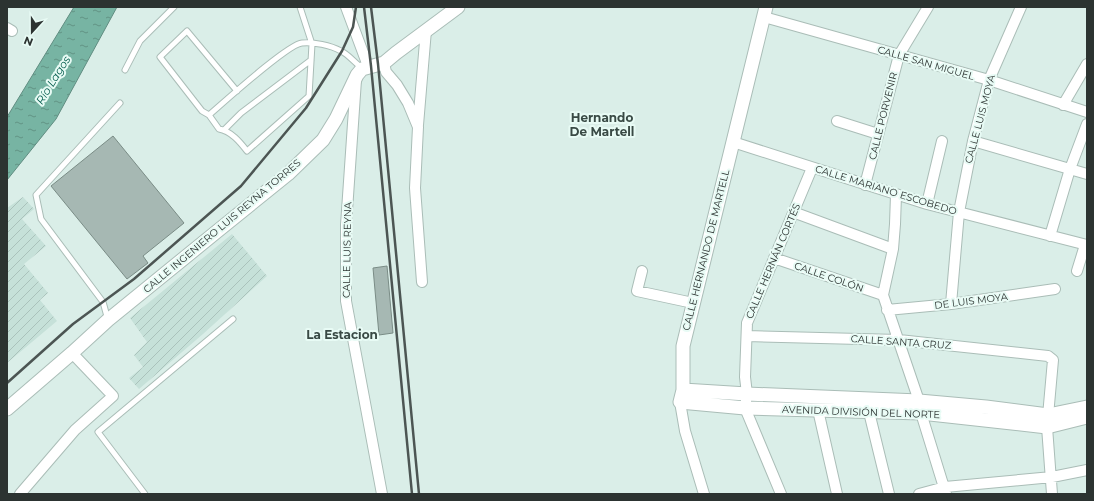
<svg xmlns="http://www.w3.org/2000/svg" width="1094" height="501" font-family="Montserrat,sans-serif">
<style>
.industrial{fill:url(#industrial-furrows)}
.water{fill:url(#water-ripples);stroke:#608d81}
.building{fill:#a6b8b3;stroke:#7a8c86}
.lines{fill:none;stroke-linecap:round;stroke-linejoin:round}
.service-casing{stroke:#aabdb7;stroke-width:7}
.minor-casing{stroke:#aabdb7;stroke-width:12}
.tertiary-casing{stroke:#aabdb7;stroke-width:15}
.service{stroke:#fff;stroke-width:5}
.minor{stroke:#fff;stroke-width:10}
.tertiary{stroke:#fff;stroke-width:13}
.rail{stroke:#4c5553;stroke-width:2.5}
.labels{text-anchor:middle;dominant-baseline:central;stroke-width:4;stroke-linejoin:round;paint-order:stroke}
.street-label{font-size:10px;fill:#2c3331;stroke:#e8fbf5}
.water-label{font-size:11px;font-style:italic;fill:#035c4c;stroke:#e8fbf5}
.quarter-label{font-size:12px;font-weight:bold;fill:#394a45;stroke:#e8fbf5}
</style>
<defs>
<pattern id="industrial-furrows" width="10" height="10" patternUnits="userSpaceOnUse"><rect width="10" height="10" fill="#c6e1d9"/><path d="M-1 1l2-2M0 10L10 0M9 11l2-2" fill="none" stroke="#aac2bb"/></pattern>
<pattern id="water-ripples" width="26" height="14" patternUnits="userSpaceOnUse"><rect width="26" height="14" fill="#77b4a3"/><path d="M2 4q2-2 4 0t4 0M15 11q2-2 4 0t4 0" fill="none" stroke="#629385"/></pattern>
</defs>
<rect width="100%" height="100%" fill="#daeee8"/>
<!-- industrial -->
<path class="industrial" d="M23,197L34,209L22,219L46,246L24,264L48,293L40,300L57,321L7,363V208Z
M232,234L267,276L203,334L139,389L129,378L143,367L134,355L147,342L130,318Z"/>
<!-- water -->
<path class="water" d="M74,7H117L56,119L7,180V117Z"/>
<!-- building -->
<path class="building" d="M113,136L184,223L143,256L148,263L127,279L51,186Z
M387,266L393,333L379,335L373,268Z"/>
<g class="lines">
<!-- service casing -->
<g class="service-casing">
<path id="service" d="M125,70L140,41L174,7
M237,91L187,31L160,57L202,111L209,115L219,129C231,131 240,142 247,151L309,96L312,44L300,7
M209,115C223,103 288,44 302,43C314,42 330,45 341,51C348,54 355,63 362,68
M224,130L241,113L311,60
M108,320L103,302L41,219L36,195L120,103
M145,494L98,432L233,319"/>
</g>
<!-- minor casing -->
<g class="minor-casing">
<path id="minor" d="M346,7L368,66
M764,17L989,80L1087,112
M7,28L12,31
M384,63L386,72L397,85L408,103L418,127L415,188L422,282
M356,80L346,225V301L382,494
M1063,105L1087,64
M837,121L878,134
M418,125L426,30
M973,141L1087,174
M733,142L927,204L1087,245
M865,185L899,55L928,7
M896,195L895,224L893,249L883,295L919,401L921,413L946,494
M927,204L942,141
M793,212L893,249
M1050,236L1070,169L1087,124
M774,258L883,295
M642,271L637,291L693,303
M1077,271L1085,245
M951,304L959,212L973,141L989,80L1021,7
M887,310L951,304L1055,289
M747,336L899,340L1048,356L1053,360L1047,427L1052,494
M680,402L685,431L704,494
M818,410L837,494
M869,412L889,494
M20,494L75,430L113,396L72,353
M781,494L745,408L747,394L745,377L747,323L812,168
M919,494L945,487L1052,477L1087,470"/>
</g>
<!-- tertiary casing -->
<g class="tertiary-casing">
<path id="tertiary" d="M766,7L683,346V390L680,402L745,408L921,413L1047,427L1087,417
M683,390L747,394L919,401L986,407L1048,415L1087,407
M7,409L72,353L108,320L215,233L288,174L323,140L336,119L357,75L362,69L384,63L396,53L458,7"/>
</g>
<!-- service -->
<use href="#service" class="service"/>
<!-- minor -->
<use href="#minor" class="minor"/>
<!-- tertiary -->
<use href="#tertiary" class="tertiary"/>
<!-- rail -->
<path class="rail" d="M364,7L371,66L412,494
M371,7L378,64L419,494
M7,383L73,324L134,279L241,186L306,108L342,51L353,27L356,7"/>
</g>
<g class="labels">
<!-- street labels -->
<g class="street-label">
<text transform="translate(926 63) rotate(16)">CALLE SAN MIGUEL</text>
<text transform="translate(883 116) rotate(-76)">CALLE PORVENIR</text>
<text transform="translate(980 119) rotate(-75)">CALLE LUIS MOYA</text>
<text transform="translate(886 190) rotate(17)">CALLE MARIANO ESCOBEDO</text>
<text transform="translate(222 226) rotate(-40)">CALLE INGENIERO LUIS REYNA TORRES</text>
<text transform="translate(347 250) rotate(-89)">CALLE LUIS REYNA</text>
<text transform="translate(706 250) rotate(-76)">CALLE HERNANDO DE MARTELL</text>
<text transform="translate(773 261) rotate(-67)">CALLE HERNÁN CORTÉS</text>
<text transform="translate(829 277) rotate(19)">CALLE COLÓN</text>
<text transform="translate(971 301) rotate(-7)">DE LUIS MOYA</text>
<text transform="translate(901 342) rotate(4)">CALLE SANTA CRUZ</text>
<text transform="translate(861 412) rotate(2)">AVENIDA DIVISIÓN DEL NORTE</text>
</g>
<!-- water labels -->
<g class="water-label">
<text transform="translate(53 80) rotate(-58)">Río Lagos</text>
</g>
<!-- quarter labels -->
<g class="quarter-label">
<text x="602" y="117">Hernando<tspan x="602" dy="14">De Martell</tspan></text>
<text x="342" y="334">La Estacion</text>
</g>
</g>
<!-- border -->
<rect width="1094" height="501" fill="none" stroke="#2c3331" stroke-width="16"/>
<!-- north arrow -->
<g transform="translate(32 32) rotate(201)" stroke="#e8fbf5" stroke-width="3" paint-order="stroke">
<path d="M0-3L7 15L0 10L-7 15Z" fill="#2c3331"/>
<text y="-6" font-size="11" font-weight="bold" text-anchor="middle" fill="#2c3331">N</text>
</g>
</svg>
